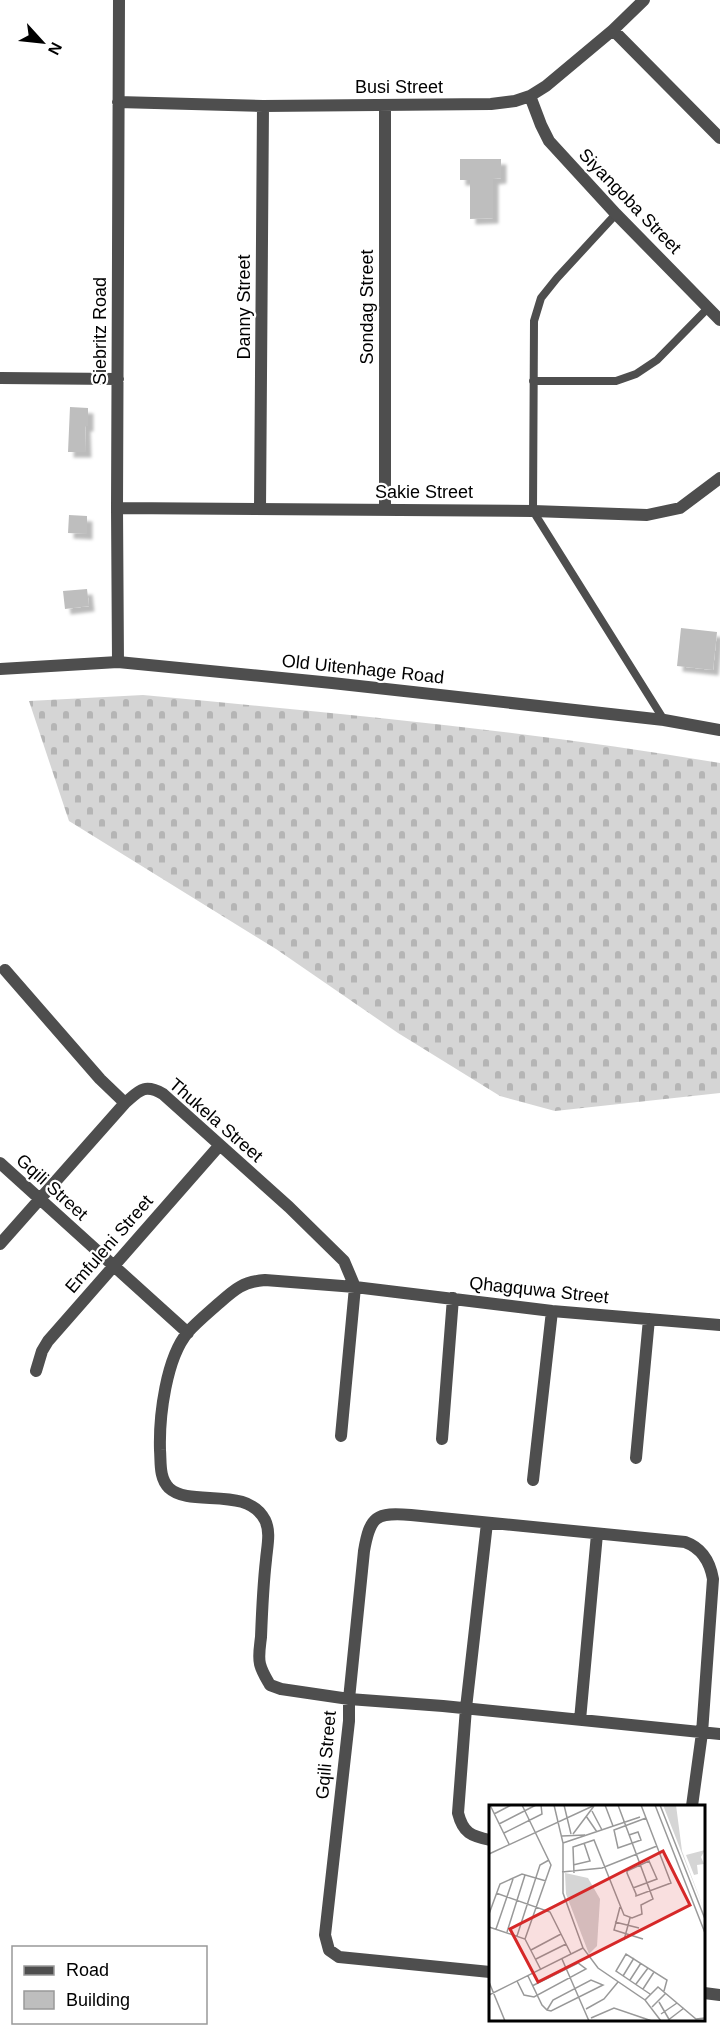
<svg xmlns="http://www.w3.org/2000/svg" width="720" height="2036" font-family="Helvetica,sans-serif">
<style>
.cemetery{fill:url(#cemetery-stones)}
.building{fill:#bebebe;filter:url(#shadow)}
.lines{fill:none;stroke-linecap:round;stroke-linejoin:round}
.service{stroke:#4e4e4e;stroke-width:8}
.minor{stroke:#4e4e4e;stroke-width:12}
.tertiary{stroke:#4e4e4e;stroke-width:12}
.labels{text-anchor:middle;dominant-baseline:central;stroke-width:4.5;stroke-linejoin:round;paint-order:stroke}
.street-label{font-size:18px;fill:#000;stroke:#fff}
.inset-road{fill:none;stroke:#999;stroke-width:1.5}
.view{fill:#d62828;fill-opacity:0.15;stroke:#d62828;stroke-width:3}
.inset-edge{fill:none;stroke:#000;stroke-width:3}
</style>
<defs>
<pattern id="cemetery-stones" width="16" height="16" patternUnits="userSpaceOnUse" patternTransform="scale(1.5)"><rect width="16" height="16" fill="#d5d5d5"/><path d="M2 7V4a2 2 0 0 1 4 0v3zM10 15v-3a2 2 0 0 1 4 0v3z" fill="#b5b5b5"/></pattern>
<filter id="shadow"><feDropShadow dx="5.5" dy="5.5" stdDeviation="1.5" flood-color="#0004"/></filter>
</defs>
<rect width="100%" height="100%" fill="#fff"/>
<!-- cemetery -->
<path class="cemetery" d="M143,695C336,713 529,731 720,763V1093L555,1111L500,1096L398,1033L276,949L69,821L29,701Z"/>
<!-- building -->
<path class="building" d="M460,159H501V178L493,179V218L470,219V180H460Z
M70,407L88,408V426H85L86,452H68Z
M69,515L87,516V534L68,533Z
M87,589L89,606L65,609L63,591Z
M681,628L717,632L713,670L677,666Z"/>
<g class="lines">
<!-- service -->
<path class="service" d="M616,214L557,278L541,298L534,321L533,511L664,720
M533,381H616L636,374L657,360L708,308"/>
<!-- minor -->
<path class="minor" d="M613,30L720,138
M530,96L541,125L549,141L616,214L720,320
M118,102L263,106L491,104L515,101L530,96L546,86L613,30L644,0
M0,378L118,379
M117,508L533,511L647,515L680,508L720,478
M260,509L263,106
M385,510V105
M118,662L117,508L119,0
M5,970L100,1079L125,1103
M0,1163L188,1333
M0,1244L125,1103C139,1091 144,1083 163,1094L289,1207L344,1261L355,1287L341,1436
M720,1325L552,1311L355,1287L265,1280C242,1282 235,1289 218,1304C208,1313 197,1322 188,1332C166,1358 159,1416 160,1450C161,1463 159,1478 169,1488C190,1508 247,1485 265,1520C271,1532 267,1547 266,1560C263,1586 262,1611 261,1637C260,1646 258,1656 260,1664C262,1672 266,1678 270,1685L281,1689L349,1699L443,1706L720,1734
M36,1371L42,1351L48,1341L219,1146
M442,1439L453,1298
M636,1458L649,1319
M533,1480L552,1311
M487,1523L466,1708L458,1813C463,1833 471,1836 490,1840
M580,1720L597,1534
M490,1972L339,1957L329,1950L325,1935L349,1721V1699L364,1551C370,1516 376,1512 411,1515L685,1542C702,1548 710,1562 713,1579L702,1733L692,1806
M704,1993L720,1995"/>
<!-- tertiary -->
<path class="tertiary" d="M0,669L118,662L332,683L664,720L720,730"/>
</g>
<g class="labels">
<!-- street labels -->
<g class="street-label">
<text x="399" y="87">Busi Street</text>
<text transform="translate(630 201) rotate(46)">Siyangoba Street</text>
<text transform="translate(244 307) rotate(-90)">Danny Street</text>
<text transform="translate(367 307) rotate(-90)">Sondag Street</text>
<text transform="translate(100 331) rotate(-90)">Siebritz Road</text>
<text x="424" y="492">Sakie Street</text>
<text transform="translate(363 669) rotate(6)">Old Uitenhage Road</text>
<text transform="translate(216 1120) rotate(41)">Thukela Street</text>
<text transform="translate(52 1187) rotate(42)">Gqili Street</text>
<text transform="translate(109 1244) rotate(-49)">Emfuleni Street</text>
<text transform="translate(539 1290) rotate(6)">Qhagquwa Street</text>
<text transform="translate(326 1755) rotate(-85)">Gqili Street</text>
</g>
</g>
<!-- overview -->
<g transform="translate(489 1805)">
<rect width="216" height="216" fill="#fff"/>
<path d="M174,0H187L193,46L216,107ZM216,45L212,52L215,59L208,60L209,69L205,70L197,50Z" fill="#d5d5d5"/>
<path d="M76,68L99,73L111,94L108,141L100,149L77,89Z" fill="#d5d5d5"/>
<path class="inset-road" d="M1,0L20,39M33,0L62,60L36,134M65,0L74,38V88L94,143L109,163L156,195L172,216M75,0L82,29M116,0L124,21M166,0L216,128M171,0L216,114M103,6L113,25M5,9L22,0M97,11L108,27M10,19L47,0M15,28L53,9L52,0M84,29L105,1M140,30L149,27L152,35L129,43L125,25L157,13M73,31L96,30M74,38L151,12M0,49L106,0M84,60L101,56L95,38M73,67L113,63L168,41M85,68L84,42L105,35L135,110L143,113L153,109L152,100L164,94L129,0M144,83L168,74L160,56L138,66V68L147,89V91L182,78L152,0M7,88L61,107L82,149M131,102L125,125L154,134M0,109L11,79L33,69L57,76M126,117L150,123M0,122L36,134L52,165M7,124L24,74M18,127L36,70M28,131L51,60L60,55M135,135L141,113M42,145L72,129M47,154L77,139M73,154L100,216M39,171L53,200L58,205L62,206L114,180L102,175L64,195L58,205M134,171L145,153M141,175L152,158M28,176L35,190L45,192L97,164L89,158L43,181M0,177L16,216M147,179L159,163M154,184L165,167M161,189L127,166L137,149L178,175L175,186M0,190L94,143M156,195L169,182L207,214L216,213M170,197L181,216M163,202L177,188M97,204L115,194L129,177M172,209L188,198M102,213L125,203L163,216M178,216L195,203"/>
<path class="view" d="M174,46L201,100L49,177L21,124Z"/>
<rect width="216" height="216" class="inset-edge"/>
</g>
<!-- legend -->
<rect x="12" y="1946" width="195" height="78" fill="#ffffff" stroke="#999999" stroke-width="1.5"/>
<rect x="24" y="1966" width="30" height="9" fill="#4e4e4e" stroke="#999999" stroke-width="1.5"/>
<text x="66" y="1976" font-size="18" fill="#000000">Road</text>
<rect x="24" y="1991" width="30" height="18" fill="#bebebe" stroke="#999999" stroke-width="1.5"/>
<text x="66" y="2006" font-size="18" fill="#000000">Building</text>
<!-- north arrow -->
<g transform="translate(42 42) rotate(117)" stroke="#ffffff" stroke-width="4.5" paint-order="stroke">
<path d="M0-4.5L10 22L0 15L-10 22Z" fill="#000000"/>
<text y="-9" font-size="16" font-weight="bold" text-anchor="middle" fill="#000000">N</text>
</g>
</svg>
